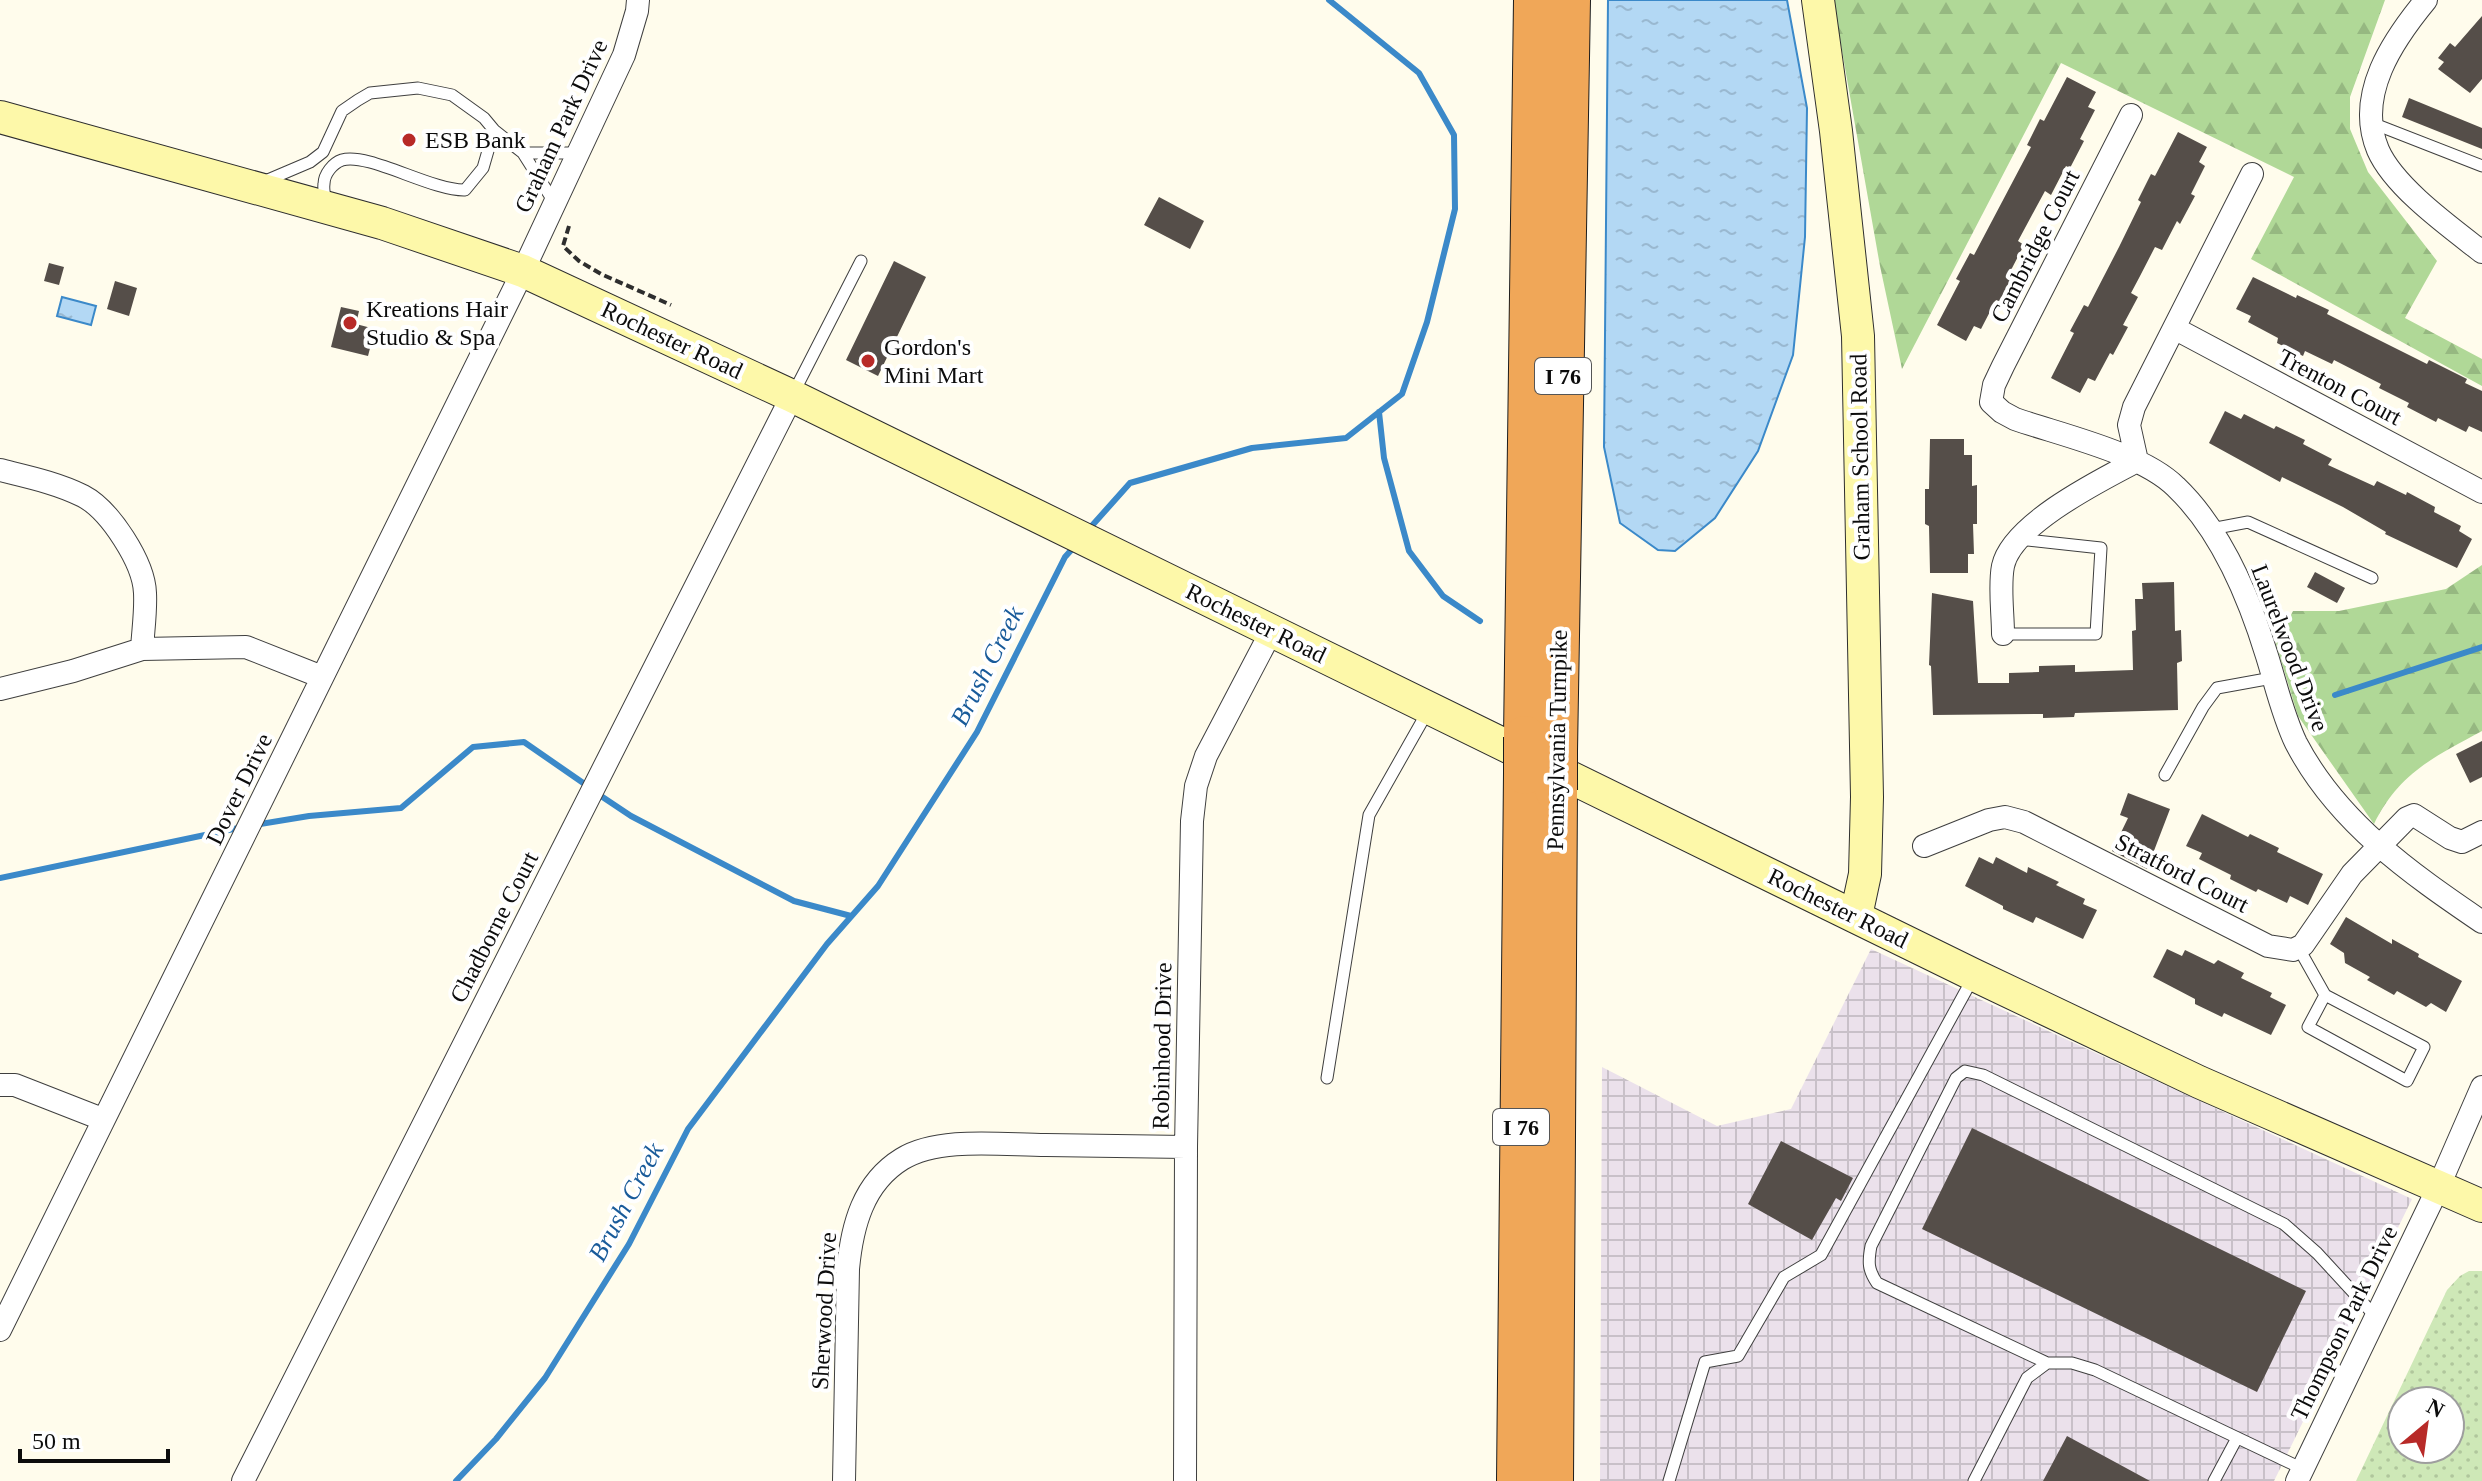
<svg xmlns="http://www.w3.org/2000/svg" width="2482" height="1481" font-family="'Times New Roman',serif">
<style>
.industrial{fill:url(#industrial-grid)}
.grass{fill:url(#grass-dots);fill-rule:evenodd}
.forest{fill:url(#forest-firs)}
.water{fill:url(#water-ripples);stroke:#3b89c9;stroke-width:2}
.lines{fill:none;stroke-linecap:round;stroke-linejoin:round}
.stream{stroke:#3b89c9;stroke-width:6}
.building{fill:#554e49}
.lane-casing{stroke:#3f3f3f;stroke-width:13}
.street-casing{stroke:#3f3f3f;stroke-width:24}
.secondary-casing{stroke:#2e2e2e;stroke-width:34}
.highway-casing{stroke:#1d1d1d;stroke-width:44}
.path{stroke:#2e2e2e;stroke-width:4;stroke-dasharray:8 4;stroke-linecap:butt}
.lane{stroke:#fff;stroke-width:11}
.street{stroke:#fff;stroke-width:22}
.secondary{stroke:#fdf8a9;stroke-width:32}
.highway{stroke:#f0a758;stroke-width:42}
.highway-bridge-casing{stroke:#1d1d1d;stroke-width:44;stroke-linecap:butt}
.highway-bridge{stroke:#f0a758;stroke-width:42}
.poi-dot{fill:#b82a28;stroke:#fff;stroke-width:3}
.labels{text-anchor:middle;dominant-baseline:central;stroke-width:8;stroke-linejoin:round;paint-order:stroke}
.shield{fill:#fff;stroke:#555;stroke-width:2}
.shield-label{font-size:22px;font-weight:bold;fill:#0c0c0c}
.street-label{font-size:24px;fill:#0c0c0c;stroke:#fff}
.poi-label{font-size:24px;fill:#0c0c0c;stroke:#fff;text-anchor:start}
.water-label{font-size:26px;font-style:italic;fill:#195b9a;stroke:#fff}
</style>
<defs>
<pattern id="industrial-grid" width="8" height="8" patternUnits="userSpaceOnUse" patternTransform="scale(2)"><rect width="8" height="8" fill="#ebe1eb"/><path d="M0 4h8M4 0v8" fill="none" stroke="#c8c0c8"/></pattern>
<pattern id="grass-dots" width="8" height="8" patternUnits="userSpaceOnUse" patternTransform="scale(2)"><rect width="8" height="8" fill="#cee8b7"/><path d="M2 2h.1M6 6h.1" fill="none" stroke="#b0c69c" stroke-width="1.8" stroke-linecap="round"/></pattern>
<pattern id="forest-firs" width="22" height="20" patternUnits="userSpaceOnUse" patternTransform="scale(2)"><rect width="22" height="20" fill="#b0d897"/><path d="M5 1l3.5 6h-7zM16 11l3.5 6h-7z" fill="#96b881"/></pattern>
<pattern id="water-ripples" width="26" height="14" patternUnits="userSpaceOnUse" patternTransform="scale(2)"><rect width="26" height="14" fill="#b3d8f4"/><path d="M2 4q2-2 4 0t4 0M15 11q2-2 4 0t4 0" fill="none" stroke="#99b8d0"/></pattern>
</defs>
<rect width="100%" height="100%" fill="#fffcec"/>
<!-- industrial -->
<path class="industrial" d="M1871,949L2412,1199L2274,1481H1600L1602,1067L1717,1126L1791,1109Z"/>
<!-- grass -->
<path class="grass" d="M2469,1271H2482V1481H2356L2447,1290L2460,1276ZM2402,1401H2450V1449H2402Z"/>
<!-- forest -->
<path class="forest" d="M1833,0H2385L2350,97V129L2368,172L2437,261L2405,318L2482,359V386L2251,259L2294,177L2061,63L1902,369L1880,266Z
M2482,565V731C2434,757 2399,773 2374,824L2298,716L2276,644L2293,611H2339L2446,589Z"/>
<!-- water -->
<path class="water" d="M1608,0H1787L1807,108L1805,237L1793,355L1758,451L1715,518L1675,551L1658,550L1620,523L1604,447Z
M62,297L96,306L91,325L57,316Z"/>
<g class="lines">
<!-- stream -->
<path class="stream" d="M1379,412L1384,458L1409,551L1443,596L1480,621
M1089,529L1130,483L1252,448L1346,438L1402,394L1427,322L1455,209L1454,135L1419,73L1329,0
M2335,695L2482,647
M598,794L631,816L794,901L851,916
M254,825L309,816L401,808L473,747L524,742L589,787
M0,878L243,827
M456,1481L496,1439L545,1378L629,1244L688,1129L827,944L878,886L977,732L1065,557L1074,547"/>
</g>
<!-- building -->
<path class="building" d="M2482,16V79L2470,93L2438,69L2444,62L2438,58L2450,43L2455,47Z
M2067,77L2096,92L2088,107L2095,110L2080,139L2084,141L2070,168L2066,166L2051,195L2045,191L2018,241L2024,245L2010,272L2014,275L1999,302L1996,300L1981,329L1974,326L1966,341L1937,325L1960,281L1956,279L1970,253L1974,255L2031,147L2027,145L2040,119L2044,121Z
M2409,98L2482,128V149L2402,117Z
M2178,132L2207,147L2199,162L2205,166L2191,194L2195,196L2180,224L2177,221L2162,250L2155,247L2139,278L2131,293L2138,297L2123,325L2128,327L2113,355L2110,353L2095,381L2088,378L2080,393L2051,378L2074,333L2070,331L2084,305L2088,307L2119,247L2141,202L2138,200L2151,174L2155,176Z
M1159,197L1204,221L1190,249L1144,225Z
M894,261L926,277L878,376L846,360Z
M49,263L64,267L59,285L44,281Z
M2253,277L2296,298L2297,295L2329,310L2327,314L2427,364L2429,360L2467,379L2465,383L2482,391V432L2469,426L2466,432L2438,418L2436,422L2407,407L2409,403L2379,388L2381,384L2334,360L2332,364L2305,351L2303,356L2277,343L2278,338L2248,322L2251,316L2236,309Z
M115,281L137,288L129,316L107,309Z
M341,307L359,311L356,324L375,329L368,356L331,347Z
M2225,411L2241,419L2244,414L2274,429L2276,426L2305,440L2303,444L2332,459L2328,465L2374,486L2377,481L2406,495L2407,492L2435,507L2434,512L2461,526L2459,531L2472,539L2457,568L2385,534L2386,532L2343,507L2282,477L2280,482L2209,443Z
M1930,439H1964V455H1972V486L1977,485V524H1973L1974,554H1968V573H1930L1929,526L1925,524V489H1929Z
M2315,572L2345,588L2337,603L2307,587Z
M2174,582L2175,631L2181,630L2182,661L2177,663L2178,710L2075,713L2074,717L2043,718V714L1933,715L1931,666L1929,665L1932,593L1973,601L1978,683H2009V673L2039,672V666L2075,665V672L2133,670L2132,631L2136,630L2135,599H2143L2142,583Z
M2482,741V777L2470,783L2456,754Z
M2128,793L2170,809L2147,869L2112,851L2128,818L2120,815Z
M2202,814L2248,837L2250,834L2279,848L2277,852L2323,874L2308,905L2290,896L2287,903L2258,889L2256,892L2230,879L2231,875L2199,859L2202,853L2186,846Z
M1979,857L1993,864L1996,857L2027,873L2028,867L2059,882L2056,885L2085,899L2083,904L2097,910L2083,939L2036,917L2033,923L2003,909V906L1965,886Z
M2346,917L2392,944V939L2419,954L2418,957L2462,981L2446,1012L2431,1003L2426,1007L2397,991L2394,995L2367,980L2370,977L2345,963L2344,953L2330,944Z
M2167,949L2182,956L2185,950L2214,964L2218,960L2244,973L2241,978L2272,993L2270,997L2286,1005L2271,1035L2224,1013L2222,1017L2195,1004V999L2153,977Z
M1972,1128L2306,1291L2257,1392L1922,1229Z
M1781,1141L1853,1178L1841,1201L1836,1198L1812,1240L1748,1204Z
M2067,1436L2150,1481H2043Z"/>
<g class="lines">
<!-- lane casing -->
<g class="lane-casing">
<path id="lane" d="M2372,123L2482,166
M523,153H578
M263,182L310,162L323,152L342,111L358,100L370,93L418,88L452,95L484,118L494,130L523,153L554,202
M326,203C325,197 323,190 324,184C324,174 333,163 342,160C368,152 432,191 465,190L483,168L494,130
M794,392L861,261
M2211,529L2248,522L2372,578
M2003,634H2096L2101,548L2019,539
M2165,775L2203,707L2217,688L2272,678
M2298,947L2325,995L2308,1027L2407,1081L2424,1047L2325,995
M1327,1078L1369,815L1429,709
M2047,1363L1877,1283C1868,1270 1868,1262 1871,1246L1956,1078L1965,1071L1983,1075L2284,1224L2317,1253L2376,1317
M1669,1481L1705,1362L1738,1356L1784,1277L1821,1255L1974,976
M1974,1481L2027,1378L2047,1363H2072L2095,1370L2303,1469
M2214,1481L2237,1438"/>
</g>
<!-- street casing -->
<g class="street-casing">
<path id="street" d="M2426,0C2393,40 2355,95 2378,150C2394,187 2450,227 2482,252
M2131,115L2003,366L1994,385L1991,402L2002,412L2015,419C2061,435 2142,453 2176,487C2222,531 2249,597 2267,656C2276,685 2283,716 2296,743C2337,822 2410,873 2482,922
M2174,328L2482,492
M0,470C28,477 57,483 83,496C110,510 144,563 145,593C146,612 143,631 142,649
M2003,634C2003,613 1999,586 2003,566C2012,524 2101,480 2137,461L2129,425L2134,407L2252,174
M0,689L73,671L142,649L246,647L322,677
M1924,846L1989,820L2005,817L2024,822L2268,946L2293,950L2303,945L2352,874L2407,818L2414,815L2450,838L2462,842L2482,832
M0,1085H15L102,1119
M0,1330L523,271L624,55L637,11L638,0
M243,1481L792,396
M844,1481L848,1269C852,1226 863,1183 902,1159C939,1136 1004,1145 1046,1145C1093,1146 1139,1146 1186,1147
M1185,1481L1186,1147L1192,821L1196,786L1206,756L1272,630
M2297,1481L2438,1188L2482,1087"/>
</g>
<!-- secondary casing -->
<g class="secondary-casing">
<path id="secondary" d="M1818,0L1836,131L1858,336L1867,797L1865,874L1856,916
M0,117L382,223L523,271L792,396L1974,975L2199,1082L2482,1206"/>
</g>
<!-- highway casing -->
<g class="highway-casing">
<path id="highway" d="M1525,737L1535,0
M1556,751L1569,0
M1518,1481L1525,773
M1552,1481L1556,790"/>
</g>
<!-- path -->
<path class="path" d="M569,226L563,246L579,261L601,274L671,305"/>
<!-- lane -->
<use href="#lane" class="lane"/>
<!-- street -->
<use href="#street" class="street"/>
<!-- secondary -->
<use href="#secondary" class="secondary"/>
<!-- highway -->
<use href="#highway" class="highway"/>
<!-- highway-bridge casing -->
<g class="highway-bridge-casing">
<path id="highway-bridge" d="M1525,773V737
M1556,790V751"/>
</g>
<!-- highway-bridge -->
<use href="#highway-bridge" class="highway-bridge"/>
</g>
<!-- markers -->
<g class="poi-dot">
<circle cx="409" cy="140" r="8"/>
<circle cx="350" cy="323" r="8"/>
<circle cx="868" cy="361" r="8"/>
</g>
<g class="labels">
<!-- shield labels -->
<g class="shield">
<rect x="1535" y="358" width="56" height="36" rx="6"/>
<rect x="1493" y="1109" width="56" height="36" rx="6"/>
</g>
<g class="shield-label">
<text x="1563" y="376">I 76</text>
<text x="1521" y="1127">I 76</text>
</g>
<!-- street labels -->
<g class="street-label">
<text transform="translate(561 126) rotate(-65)">Graham Park Drive</text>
<text transform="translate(2035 246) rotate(-63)">Cambridge Court</text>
<text transform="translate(672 340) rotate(25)">Rochester Road</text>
<text transform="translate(2340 387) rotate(28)">Trenton Court</text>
<text transform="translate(1860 457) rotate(-91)">Graham School Road</text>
<text transform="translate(1256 623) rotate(26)">Rochester Road</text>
<text transform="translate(2290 648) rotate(69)">Laurelwood Drive</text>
<text transform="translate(1557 740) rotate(-89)">Pennsylvania Turnpike</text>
<text transform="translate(239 789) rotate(-64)">Dover Drive</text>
<text transform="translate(2182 873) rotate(27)">Stratford Court</text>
<text transform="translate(1838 908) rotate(26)">Rochester Road</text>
<text transform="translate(494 927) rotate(-63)">Chadborne Court</text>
<text transform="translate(1162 1046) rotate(-89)">Robinhood Drive</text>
<text transform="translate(824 1311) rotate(-87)">Sherwood Drive</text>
<text transform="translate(2344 1323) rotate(-64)">Thompson Park Drive</text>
</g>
<!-- poi labels -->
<g class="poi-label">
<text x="425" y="140">ESB Bank</text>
<text x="366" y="309">Kreations Hair<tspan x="366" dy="28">Studio &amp; Spa</tspan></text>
<text x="884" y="347">Gordon's<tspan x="884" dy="28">Mini Mart</tspan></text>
</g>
<!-- water labels -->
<g class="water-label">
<text transform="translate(987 666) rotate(-63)">Brush Creek</text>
<text transform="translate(626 1202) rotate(-62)">Brush Creek</text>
</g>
</g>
<!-- north arrow -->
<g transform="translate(2426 1425) rotate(29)"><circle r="38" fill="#ffffff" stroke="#9e9e9e" stroke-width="2"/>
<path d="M0-6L14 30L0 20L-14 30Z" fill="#b82a28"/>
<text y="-12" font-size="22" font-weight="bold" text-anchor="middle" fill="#0c0c0c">N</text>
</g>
<!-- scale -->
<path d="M20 1449v12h148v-12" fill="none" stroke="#0c0c0c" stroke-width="4"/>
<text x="32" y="1449" font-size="24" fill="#0c0c0c" stroke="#ffffff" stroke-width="6" paint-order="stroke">50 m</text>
</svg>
